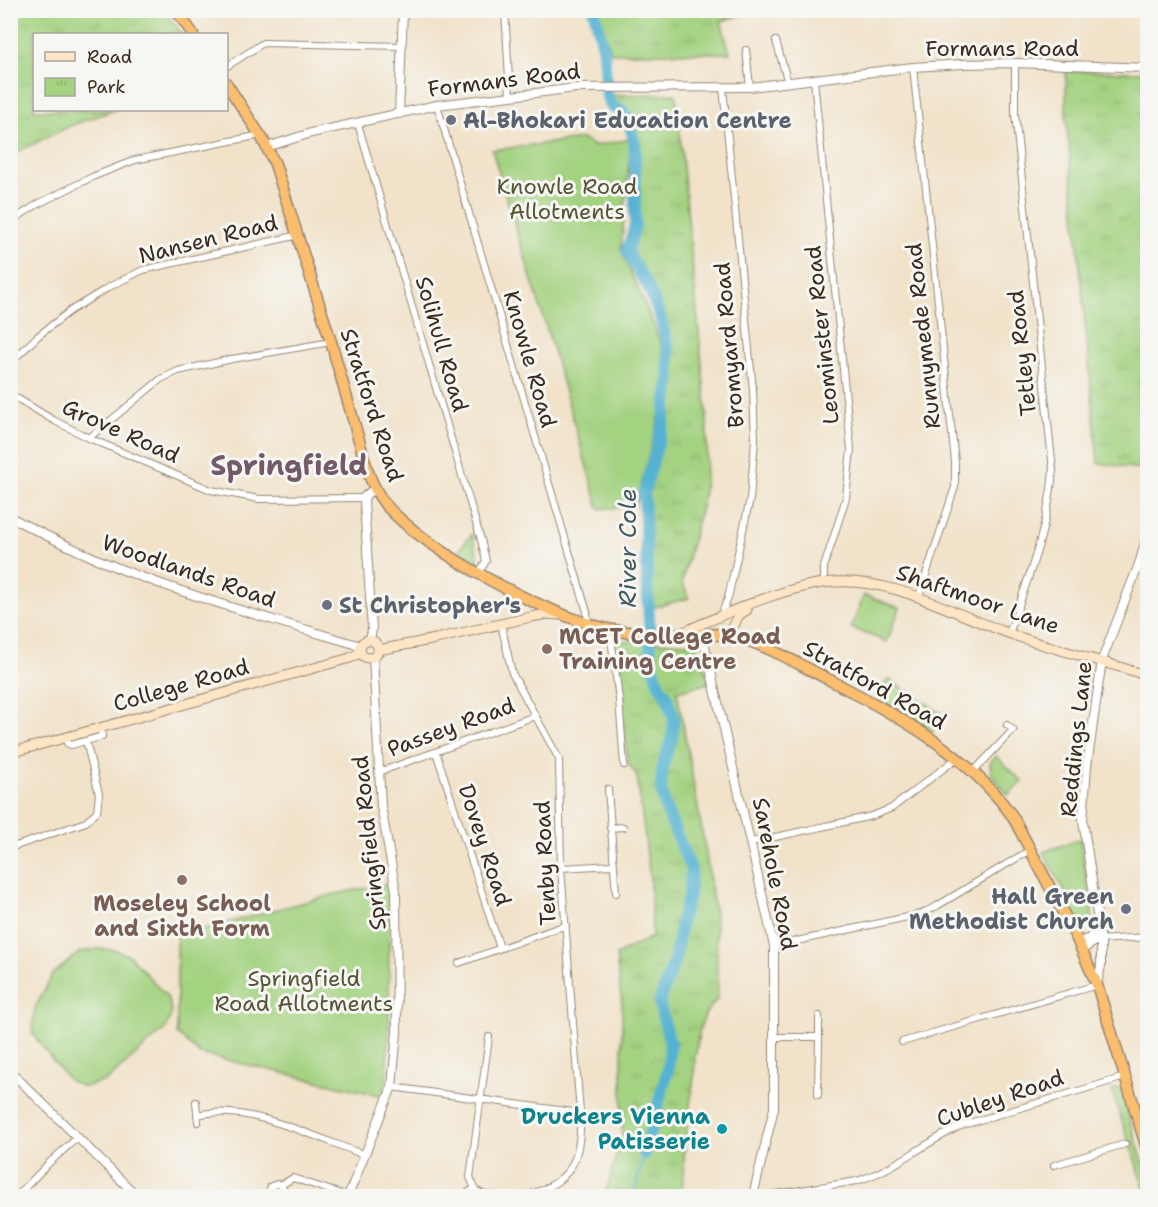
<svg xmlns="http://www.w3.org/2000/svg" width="1158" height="1207" font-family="'Shantell Sans',sans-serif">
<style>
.green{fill:#a3d280;stroke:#6f7e4f;stroke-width:1.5}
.park{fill:url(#park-tufts);stroke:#6f7e4f;stroke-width:1.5}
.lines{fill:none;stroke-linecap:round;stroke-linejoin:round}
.stream{stroke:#54b2d2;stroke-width:2}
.river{stroke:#54b2d2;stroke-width:12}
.minor-casing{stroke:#968674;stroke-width:8}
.tertiary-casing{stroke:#968674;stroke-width:10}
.secondary-casing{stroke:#968674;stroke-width:11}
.trunk-casing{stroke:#968674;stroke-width:13}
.minor{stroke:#fff;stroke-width:6}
.tertiary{stroke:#fff;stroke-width:8}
.secondary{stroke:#fde5c5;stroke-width:9}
.trunk{stroke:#fbbd6e;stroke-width:10}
.worship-dot{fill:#6b7280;stroke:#f6f6f2;stroke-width:2}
.education-dot{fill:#8d6e63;stroke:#f6f6f2;stroke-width:2}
.culture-dot{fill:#0f9aa8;stroke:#f6f6f2;stroke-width:2}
.labels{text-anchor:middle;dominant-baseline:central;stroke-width:6;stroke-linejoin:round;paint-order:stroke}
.street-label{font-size:22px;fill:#3b2a1e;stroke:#f6f6f2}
.worship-label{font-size:22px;font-weight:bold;fill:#5b616d;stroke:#f6f6f2;text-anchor:start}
.park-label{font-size:22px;fill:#555436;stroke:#f6f6f2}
.education-label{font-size:22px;font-weight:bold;fill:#785e54;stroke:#f6f6f2;text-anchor:start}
.culture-label{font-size:22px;font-weight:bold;fill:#0d838f;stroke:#f6f6f2;text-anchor:end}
.water-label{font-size:24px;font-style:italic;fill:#445a5d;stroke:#f6f6f2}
.district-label{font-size:28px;font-weight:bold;fill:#725a68;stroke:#f6f6f2}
</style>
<defs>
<pattern id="park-tufts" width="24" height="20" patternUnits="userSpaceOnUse" patternTransform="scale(1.5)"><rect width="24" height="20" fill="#a3d280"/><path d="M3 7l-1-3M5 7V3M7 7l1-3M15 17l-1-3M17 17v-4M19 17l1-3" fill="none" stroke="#8db46e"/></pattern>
</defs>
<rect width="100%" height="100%" fill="#f6f6f2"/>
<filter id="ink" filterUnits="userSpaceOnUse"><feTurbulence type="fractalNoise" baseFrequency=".0167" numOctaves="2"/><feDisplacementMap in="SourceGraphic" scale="12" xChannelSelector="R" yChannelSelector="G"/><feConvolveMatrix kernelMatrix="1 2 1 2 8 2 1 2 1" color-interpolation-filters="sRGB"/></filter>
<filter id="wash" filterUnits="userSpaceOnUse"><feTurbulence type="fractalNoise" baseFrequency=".008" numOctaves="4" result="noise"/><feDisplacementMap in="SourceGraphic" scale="24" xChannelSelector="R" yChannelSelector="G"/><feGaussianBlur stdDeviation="1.35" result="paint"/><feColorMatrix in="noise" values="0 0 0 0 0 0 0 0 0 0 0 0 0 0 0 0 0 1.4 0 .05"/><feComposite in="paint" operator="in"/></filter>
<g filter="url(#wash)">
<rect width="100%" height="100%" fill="#f1e2c9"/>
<!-- green -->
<path class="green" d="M582,139L594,146L631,139L621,250L653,323L663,351L666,381L658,422L635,506L599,509L548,333L492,150Z
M472,534L479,562L459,550Z
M864,595L900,608L887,642L851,628Z
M888,679L943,714L932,731L875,697Z
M996,756L1023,782L1008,795L991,774L990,763Z
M1080,839L1092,908V922L1078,924L1062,887L1043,852Z
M389,884V1030L386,1082L383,1096L200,1054L177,1034V936L335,894Z
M97,949L116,950L130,956L167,997L172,1012L166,1028L106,1081L84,1087L69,1081L32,1033L35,1008L53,974L80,952Z
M1117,1088L1120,1089L1147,1175V1196L1112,1091Z"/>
<!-- park -->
<path class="park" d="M11,10L165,11L182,34H34V110H115L72,125L11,155Z
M596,11V10L758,11L721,21L730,53H612Z
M1066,71L1147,72V470L1098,463L1066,116Z
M676,94L707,416V458L703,499L682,582L689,598L648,609L644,493L664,421L670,380L668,348L660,316L648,287L627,251L635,226V144L628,119L622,110L612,107L607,96L612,95Z
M614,641L696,643L710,683L677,691L706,853L716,923L718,998L706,1013L700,1028L695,1057L694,1077L685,1141L682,1196H605L622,1136V1006L616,955L652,937V932L650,879L638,783L636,774L628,763Z"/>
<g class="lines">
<!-- stream -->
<path class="stream" d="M633,1196L644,1154"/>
<!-- river -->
<path class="river" d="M594,10L604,51L607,96L612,107L622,110L628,119L635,144V226L627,251L648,287L660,316L668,348L670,380L664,421L644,493L648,598L651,659L659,685L666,694L674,718L672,738L663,764L661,788L665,807L691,869L689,894L681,921L675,959L659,1003L670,1043L668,1069L644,1154"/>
</g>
</g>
<g filter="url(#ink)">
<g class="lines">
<!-- minor casing -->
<g class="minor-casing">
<path id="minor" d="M505,10L510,96
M776,41L788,83
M746,50L750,87
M226,67L263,43L402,46
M913,67L955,462V487L919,596
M814,80L851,449L846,498L824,567V583
M437,105L587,612L588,624
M358,124L481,540L486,561L479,573
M10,222L36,205L92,177L135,160L261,135
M10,363L38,336L70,311L109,287L143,270L299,235
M10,394L53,420L89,438L211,490L259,499L364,498
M89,438L161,379L178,371L232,359L331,342
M721,615L728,598L750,499L755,440L753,390L723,88
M501,624L512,673L559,759L561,868L580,1113C582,1159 572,1183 525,1196
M613,630L612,646L619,699L624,765
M1009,634C1027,581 1049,526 1053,470L1015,114V63
M66,738L67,743L71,745L100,737L102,736L101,729
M436,752L500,948
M379,772L535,716
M973,772L1013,730L1007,725
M608,789L616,893
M610,828L623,827
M752,842L872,816L892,808L957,758
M10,848L86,822L97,811L99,794L86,741
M561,868L613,865
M1097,940L1148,937
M774,946L921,914L937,906L1030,850
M459,963L566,925
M489,1037L470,1177L476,1191L486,1195L497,1196
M775,1037H819L818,1095
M819,1037V1016
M902,1042L1097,985
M392,1087L580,1113
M196,1102L198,1122
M197,1115C247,1103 317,1138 365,1155
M1054,1165L1125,1144
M281,1185L284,1190L283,1196
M753,1195L764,1196L857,1181C896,1169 926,1141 963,1125L1125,1077
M17,1196L50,1162L78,1137
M271,1196L269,1192L271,1186L277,1184L281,1185L293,1178L347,1196
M462,1196L474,1189"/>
</g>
<!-- tertiary casing -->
<g class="tertiary-casing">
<path id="tertiary" d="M399,114L403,10
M267,147L311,133L437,105L576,88L750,87L913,67L963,64L1015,63L1148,68
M10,517C52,539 95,560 139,576C212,603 287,624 361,646
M698,634L704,642L774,946V1108L753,1196
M370,640L372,629L364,502L365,496L375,488
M1079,942L1090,938L1097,928
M1082,950L1097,940L1098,933
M1097,984L1101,966V941L1083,821L1087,766L1102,660L1140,561L1148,532
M10,1071L137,1196
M348,1196L392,1087L397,1032L396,891L381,806L373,657"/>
</g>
<!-- secondary casing -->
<g class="secondary-casing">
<path id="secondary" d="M679,634C722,615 789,584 835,582C898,579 950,613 1008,633C1054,650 1101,660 1148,676
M729,636L739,615L747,610
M360 649a9 9 0 1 1 18 0a9 9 0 1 1-18 0Z
M378,650L436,639L531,617L547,614L559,615
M10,753L350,658L361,652"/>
</g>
<!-- trunk casing -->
<g class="trunk-casing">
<path id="trunk" d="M176,10L193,34
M226,83L262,138L275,164L331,342L368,472C372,483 378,495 385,504C425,551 552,619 613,630C635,634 658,635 681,634C700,634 721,633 740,638C770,647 798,664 826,678C895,714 967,752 1013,817L1076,937L1097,985L1148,1152"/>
</g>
<!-- minor -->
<use href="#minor" class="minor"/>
<!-- tertiary -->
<use href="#tertiary" class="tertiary"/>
<!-- secondary -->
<use href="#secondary" class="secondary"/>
<!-- trunk -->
<use href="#trunk" class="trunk"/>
</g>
</g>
<!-- markers -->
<g class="worship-dot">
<circle cx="451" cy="120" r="6"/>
<circle cx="327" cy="605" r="6"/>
<circle cx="1126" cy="909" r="6"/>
</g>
<g class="education-dot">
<circle cx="547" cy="649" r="6"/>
<circle cx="182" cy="880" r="6"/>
</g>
<circle class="culture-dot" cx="722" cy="1129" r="6"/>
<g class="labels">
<!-- street labels -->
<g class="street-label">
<text x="1002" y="48">Formans Road</text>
<text transform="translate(504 80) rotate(-7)">Formans Road</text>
<text transform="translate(208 239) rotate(-14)">Nansen Road</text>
<text transform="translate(822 335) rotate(-96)">Leominster Road</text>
<text transform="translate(923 336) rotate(-96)">Runnymede Road</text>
<text transform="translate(442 344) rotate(74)">Solihull Road</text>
<text transform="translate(729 345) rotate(-95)">Bromyard Road</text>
<text transform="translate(1022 353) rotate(-96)">Tetley Road</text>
<text transform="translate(530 359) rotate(74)">Knowle Road</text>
<text transform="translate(372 405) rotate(72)">Stratford Road</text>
<text transform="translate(121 431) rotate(24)">Grove Road</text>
<text transform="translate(189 571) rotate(19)">Woodlands Road</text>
<text transform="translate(978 599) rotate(19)">Shaftmoor Lane</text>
<text transform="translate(181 685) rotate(-16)">College Road</text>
<text transform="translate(875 685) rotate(29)">Stratford Road</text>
<text transform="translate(451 727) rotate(-20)">Passey Road</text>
<text transform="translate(1076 739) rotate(-84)">Reddings Lane</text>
<text transform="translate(369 843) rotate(-96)">Springfield Road</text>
<text transform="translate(485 845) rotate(72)">Dovey Road</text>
<text transform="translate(545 863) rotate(-93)">Tenby Road</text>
<text transform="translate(775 874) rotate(79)">Sarehole Road</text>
<text transform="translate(1000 1098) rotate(-19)">Cubley Road</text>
</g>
<!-- worship labels -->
<g class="worship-label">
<text x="463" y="120">Al-Bhokari Education Centre</text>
<text x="339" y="605">St Christopher's</text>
<text x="1114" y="896" text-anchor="end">Hall Green<tspan x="1114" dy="25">Methodist Church</tspan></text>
</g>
<!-- park labels -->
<g class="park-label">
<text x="567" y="186">Knowle Road<tspan x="567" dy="25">Allotments</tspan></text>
<text x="304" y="978">Springfield<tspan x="304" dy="25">Road Allotments</tspan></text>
</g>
<!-- education labels -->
<g class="education-label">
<text x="559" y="636">MCET College Road<tspan x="559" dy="25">Training Centre</tspan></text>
<text x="182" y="903" text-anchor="middle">Moseley School<tspan x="182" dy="25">and Sixth Form</tspan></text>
</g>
<!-- culture labels -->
<g class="culture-label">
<text x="710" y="1116">Druckers Vienna<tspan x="710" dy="25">Patisserie</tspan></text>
</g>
<!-- water labels -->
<g class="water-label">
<text transform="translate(628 548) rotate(-90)">River Cole</text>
</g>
<!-- district labels -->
<g class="district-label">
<text x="289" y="465">Springfield</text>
</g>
</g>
<!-- margin -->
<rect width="1158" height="1207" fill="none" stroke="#f6f6f2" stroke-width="36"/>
<!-- legend -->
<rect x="33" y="33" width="195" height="78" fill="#f6f6f2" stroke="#aba49d" stroke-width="1.5"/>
<rect x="45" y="52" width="30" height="9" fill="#fde5c5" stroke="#aba49d" stroke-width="1.5"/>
<text x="87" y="63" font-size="18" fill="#3b2a1e">Road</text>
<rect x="45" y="78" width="30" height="18" fill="url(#park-tufts)" stroke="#aba49d" stroke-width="1.5"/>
<text x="87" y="93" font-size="18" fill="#3b2a1e">Park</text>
</svg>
